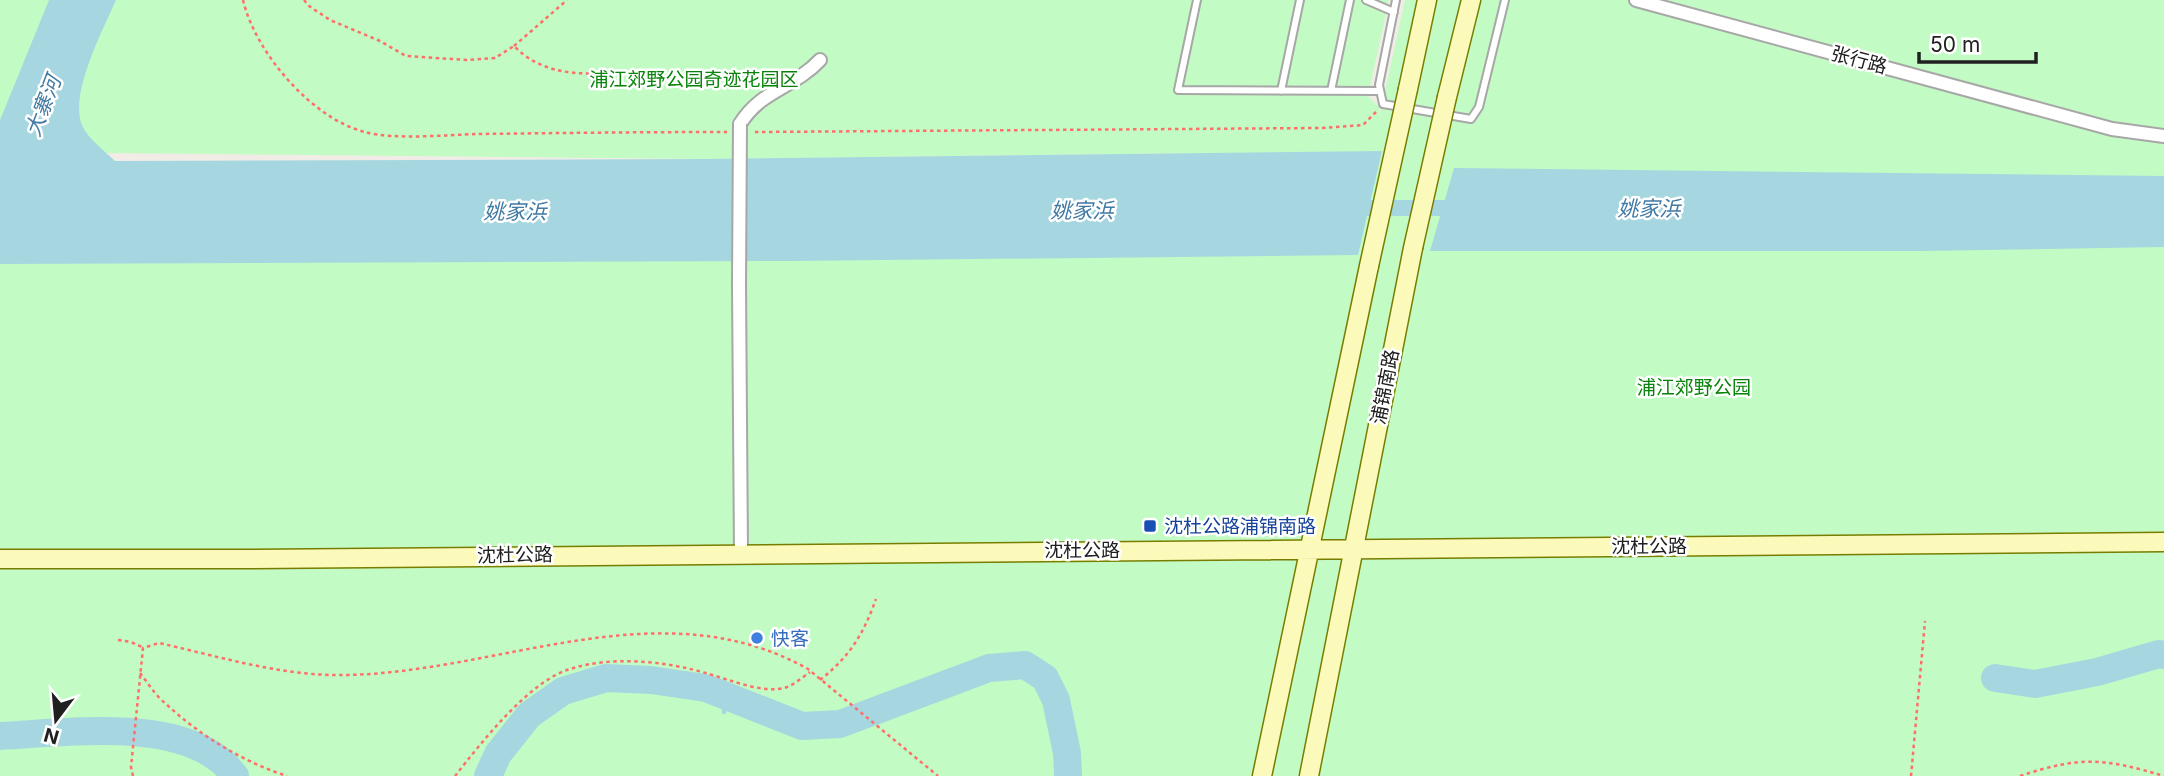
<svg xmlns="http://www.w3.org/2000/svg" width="2164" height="776" font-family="Inter,'Noto Sans SC',sans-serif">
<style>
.park{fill:#c3fbc4}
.water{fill:#a6d7e0}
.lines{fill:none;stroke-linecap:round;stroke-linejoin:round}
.stream{stroke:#a6d7e0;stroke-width:4.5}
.canal{stroke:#a6d7e0;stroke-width:16}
.river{stroke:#a6d7e0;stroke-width:28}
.lane-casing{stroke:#a7a7a7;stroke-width:10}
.street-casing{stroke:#a7a7a7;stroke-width:16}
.secondary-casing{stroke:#787d01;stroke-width:21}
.path{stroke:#fe6f6a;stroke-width:2.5;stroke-dasharray:3.5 3.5;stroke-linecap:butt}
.lane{stroke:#fff;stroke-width:6}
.street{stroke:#fff;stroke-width:12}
.secondary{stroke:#fcfaba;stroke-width:18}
.street-bridge-casing{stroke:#a7a7a7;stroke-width:16;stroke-linecap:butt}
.secondary-bridge-casing{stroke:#787d01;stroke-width:21;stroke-linecap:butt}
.street-bridge{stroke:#fff;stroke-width:12}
.secondary-bridge{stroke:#fcfaba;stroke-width:18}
.transit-dot{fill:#1a4fb4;stroke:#fff;stroke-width:2.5}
.shop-dot{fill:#3f7fe0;stroke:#fff;stroke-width:2.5}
.labels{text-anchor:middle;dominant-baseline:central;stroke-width:5;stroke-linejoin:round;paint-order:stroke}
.street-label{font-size:19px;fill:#202020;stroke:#fff}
.park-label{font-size:19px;fill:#08840a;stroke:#fff}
.transit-label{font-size:19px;fill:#164399;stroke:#fff;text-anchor:start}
.shop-label{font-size:19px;fill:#366cbe;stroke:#fff;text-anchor:start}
.water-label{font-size:21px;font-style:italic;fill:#427aa4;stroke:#fff}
</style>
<rect width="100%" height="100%" fill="#f1ede6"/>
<!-- park -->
<path class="park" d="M0,0H1389L1368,96L1380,108L1379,118L1405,0H2164V776H0V175L1208,153L705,159L0,152Z"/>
<!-- water -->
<path class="water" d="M49,0H116C103,30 69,94 82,125C88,139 105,151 115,161L705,159L1382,151L1358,255L792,261L0,264V120Z
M1454,168L2164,176V247L1921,251H1430Z"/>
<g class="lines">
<!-- stream -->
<path class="stream" d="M724,712L726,695"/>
<!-- canal -->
<path class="canal" d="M1347,208H1462"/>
<!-- river -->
<path class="river" d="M1995,678L2035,684L2097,672L2159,654L2164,655
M0,736C63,733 168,718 220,760C226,764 230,771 235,776
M488,776L498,754L529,715L563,691L606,678L651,680L706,688L802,726L840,724L989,668L1025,665L1045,678L1056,700L1067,753L1068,776"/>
<!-- lane casing -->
<g class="lane-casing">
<path id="lane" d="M1197,0L1178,90L1380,91
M1366,0L1394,12
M1396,0L1379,85L1383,104L1471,119L1479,107L1505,0
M1281,91L1300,0
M1331,91L1350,0"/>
</g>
<!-- street casing -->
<g class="street-casing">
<path id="street" d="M1636,0L2112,129L2164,136
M740,124C762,89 794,88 820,60
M739,285L741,553"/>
</g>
<!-- secondary casing -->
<g class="secondary-casing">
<path id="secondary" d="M1408,89L1427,0
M1447,97L1471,0
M0,559H253L2164,542
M1262,776L1369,266
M1309,776L1413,248"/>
</g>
<!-- path -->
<path class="path" d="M243,0C255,52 312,119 365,132C393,140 446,135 477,134C560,133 644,132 727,132
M304,0L309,6L330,20L380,41L406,56L467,60L495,58L514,46C537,70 569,75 600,73
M514,46L567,0
M755,132L1322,128L1363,125L1376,112
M118,640L131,642L142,647
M140,673C148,683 155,695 165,703C199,735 243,762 287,776
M820,680C850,656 863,635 876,599
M133,776L131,767L143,648L159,643C217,656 278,675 337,675C494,676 658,585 808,669L938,776
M455,776C481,743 527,684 567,670C611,655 666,661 709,674C730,680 767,695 787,687C795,684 803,677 810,672
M1911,776L1925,621
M2020,776C2080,756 2104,758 2164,776"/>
<!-- lane -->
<use href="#lane" class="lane"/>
<!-- street -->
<use href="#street" class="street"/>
<!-- secondary -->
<use href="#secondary" class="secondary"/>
<!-- street-bridge casing -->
<g class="street-bridge-casing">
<path id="street-bridge" d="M739,285L740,124"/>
</g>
<!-- secondary-bridge casing -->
<g class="secondary-bridge-casing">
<path id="secondary-bridge" d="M1413,248L1447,97
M1369,266L1408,89"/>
</g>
<!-- street-bridge -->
<use href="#street-bridge" class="street-bridge"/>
<!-- secondary-bridge -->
<use href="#secondary-bridge" class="secondary-bridge"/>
</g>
<!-- markers -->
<rect class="transit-dot" x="1143" y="519" width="14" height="14" rx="3.5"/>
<circle class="shop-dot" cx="757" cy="638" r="7"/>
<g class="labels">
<!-- street labels -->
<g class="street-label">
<text transform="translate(1859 60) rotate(15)">张行路</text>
<text transform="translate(1385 387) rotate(-79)">浦锦南路</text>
<text x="1649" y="546">沈杜公路</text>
<text x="1082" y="550">沈杜公路</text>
<text transform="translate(515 555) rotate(-1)">沈杜公路</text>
</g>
<!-- park labels -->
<g class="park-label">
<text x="694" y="79">浦江郊野公园奇迹花园区</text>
<text x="1694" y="387">浦江郊野公园</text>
</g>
<!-- transit labels -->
<g class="transit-label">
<text x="1164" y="526">沈杜公路浦锦南路</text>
</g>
<!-- shop labels -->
<g class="shop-label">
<text x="771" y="638">快客</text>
</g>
<!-- water labels -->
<g class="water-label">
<text transform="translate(43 106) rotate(-69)">大寨河</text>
<text x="1649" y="208">姚家浜</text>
<text x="1082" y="210">姚家浜</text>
<text x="515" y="211">姚家浜</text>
</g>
</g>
<!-- north arrow -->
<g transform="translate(56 720) rotate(196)" stroke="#ffffff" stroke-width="5" paint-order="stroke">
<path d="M0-5L12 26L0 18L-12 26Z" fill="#202020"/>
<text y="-10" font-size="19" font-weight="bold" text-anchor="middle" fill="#202020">N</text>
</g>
<!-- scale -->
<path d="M1919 52v10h117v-10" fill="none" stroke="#202020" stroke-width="3.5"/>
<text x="1930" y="52" font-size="21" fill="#202020" stroke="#ffffff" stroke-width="5" paint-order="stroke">50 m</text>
</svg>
